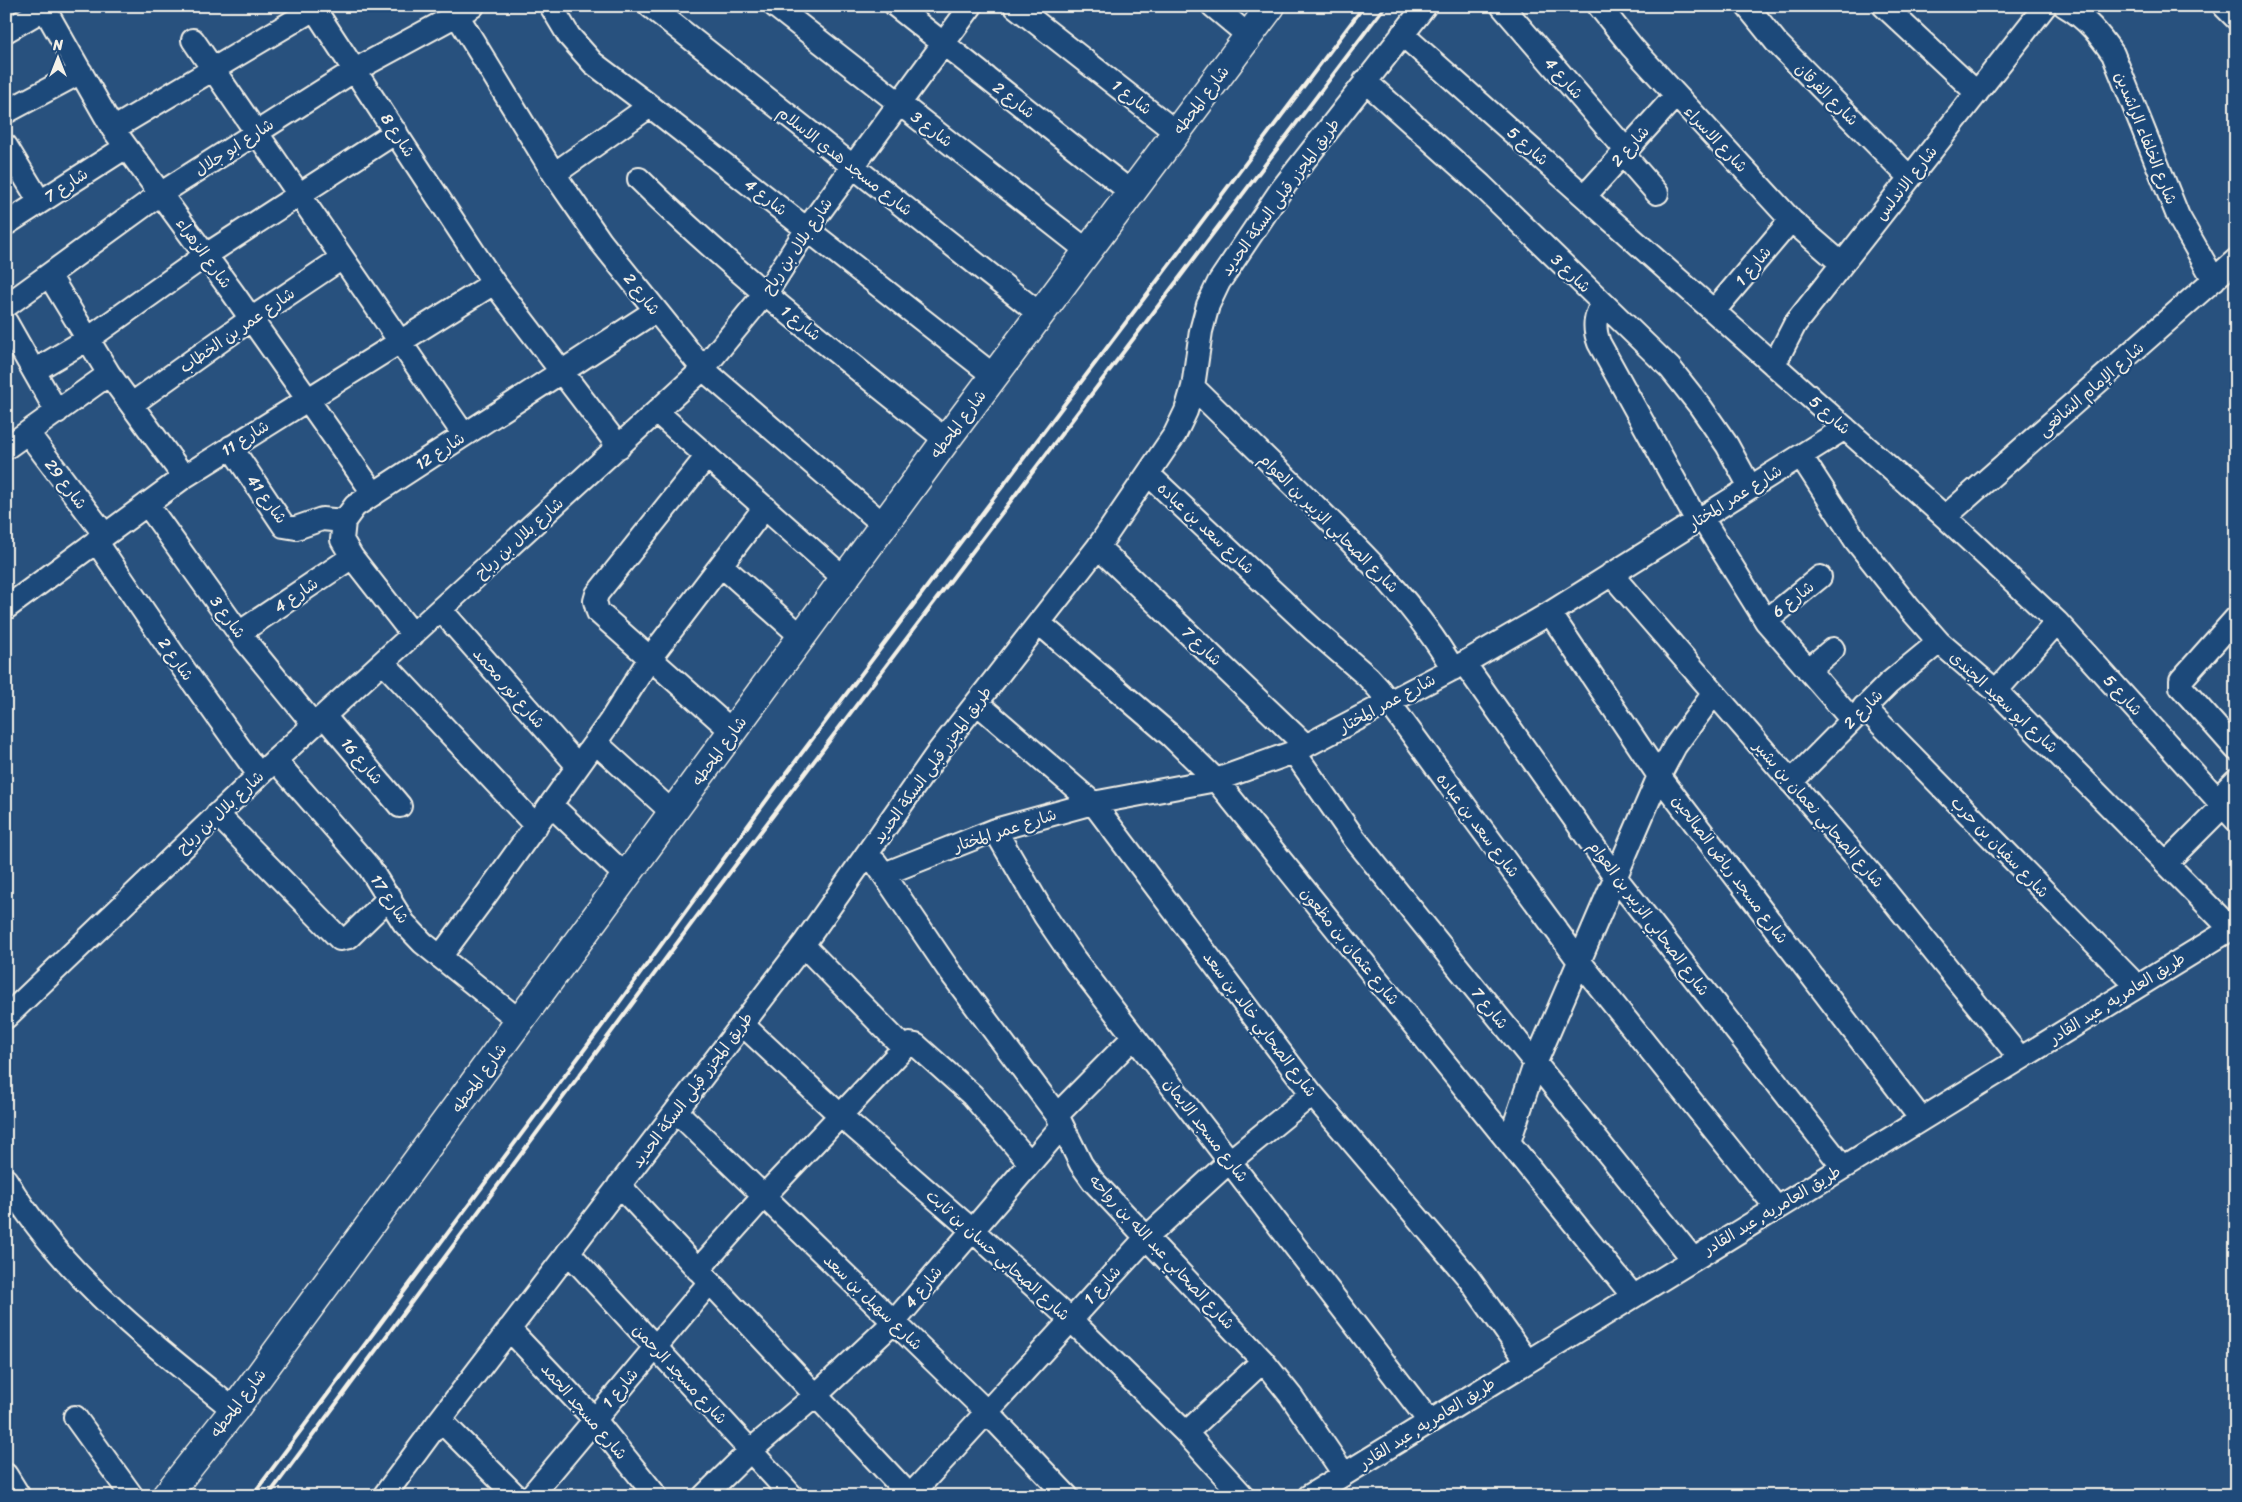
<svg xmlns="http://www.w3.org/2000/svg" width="2242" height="1502" font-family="Sriracha,'Playpen Sans Arabic',sans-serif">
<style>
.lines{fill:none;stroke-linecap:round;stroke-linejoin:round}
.minor-casing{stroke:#f4f1e8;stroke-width:26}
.tertiary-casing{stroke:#f4f1e8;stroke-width:31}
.minor{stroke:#1f4a7a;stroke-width:22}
.tertiary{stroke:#1f4a7a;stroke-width:28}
.rail{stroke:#f4f1e8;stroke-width:4}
.labels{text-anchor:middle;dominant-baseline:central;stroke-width:4.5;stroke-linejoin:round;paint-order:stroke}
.street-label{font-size:16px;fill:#f4f1e8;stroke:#1f4a7a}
</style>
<rect width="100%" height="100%" fill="#28517e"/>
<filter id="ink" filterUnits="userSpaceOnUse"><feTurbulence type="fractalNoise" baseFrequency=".02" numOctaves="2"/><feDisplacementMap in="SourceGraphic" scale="10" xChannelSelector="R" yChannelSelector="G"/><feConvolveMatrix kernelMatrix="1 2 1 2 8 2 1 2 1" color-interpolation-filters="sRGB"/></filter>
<g filter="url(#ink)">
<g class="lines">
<!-- minor casing -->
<g class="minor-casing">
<path id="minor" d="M43,6L113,129L233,293L374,494
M551,6L569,36L593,63L650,106L994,376
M650,6L1041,315
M775,6L1089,252
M896,6L1132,193
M1015,6L1177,133
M1213,6L1249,36
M1502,6L1626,150
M1599,6L1632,47L1791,220L1842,264
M1747,6L1776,42L1910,178
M1884,6L1977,93
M2065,6C2086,18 2099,34 2113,54L2178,216L2214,280
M2224,6L2236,18
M457,15L554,174L601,242L703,369L884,525
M6,31L44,9
M1402,34L1945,517L2057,622L2236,820
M193,40L464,435
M1365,81L1481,185L1670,368L1700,406L1727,445L1750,487
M6,112L81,72
M113,129L304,15L310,12L317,13L494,283L619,447
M6,146L40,202
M1623,154L1657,193
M554,174L650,106
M639,179C735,274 841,356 946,440
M1585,196L1676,95
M6,224L126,147
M49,275L109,374L184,477
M1602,303C1595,318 1593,327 1599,343L1697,521
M6,306L160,194L355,70L473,6
M1714,311L1791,220
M6,322L57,412
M1774,365L1795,324L2045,6
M34,371L88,339L206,255L396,132
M1193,387C1233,426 1273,465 1313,504C1365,555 1416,605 1453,669
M132,404L251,319L342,258
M657,412L845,579
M28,433L105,535
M231,447L284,526L296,528L322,519L344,521
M6,448L109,374
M707,456L597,594L595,601L598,612L733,732
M1801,456L1856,541L1910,609L1939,642L1996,691L2231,929
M1148,474L1315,631L1368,677L1379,689L1579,961L1776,1207
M147,504L239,633L314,725
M1945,517L2236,260
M1702,518L1766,621L1852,720
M96,541L173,654L259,775
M1098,547L1306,746
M721,565L802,637
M1611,574L1873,876L2020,1058
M6,608L184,477L494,283
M441,610L578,766
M1550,613L1659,776L1921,1119
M2236,618L2181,680V687L2236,749
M1766,621L1820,577
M1039,623L1170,735L1216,780L1633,1296
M239,633L352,557
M413,635L352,557L342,540L344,521L355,506L655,311
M383,662L536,826
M1464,663L1619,882L1843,1167
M1808,670L1833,649
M1996,691L2057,622
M977,703L1093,803L1312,1094L1467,1276L1527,1361
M1864,707L2137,986
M324,716L400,806
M595,742L673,813
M1294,752L1354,838L1693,1259
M275,760L369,867L404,923L423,943L521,1022
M1791,782L1888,684L1939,642
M2217,799L2236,780
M551,805L627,877
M217,814L340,939L349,937L390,897
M995,830L1045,916L1075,960L1429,1421
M876,863L948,969L1057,1115L1081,1164L1093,1181L1263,1361L1291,1396L1344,1474
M2166,863L2223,806
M884,874L995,830L1093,803L1216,780L1294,752L1464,663L1550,613L1845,428
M803,945L904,1048
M440,957L486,895L609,723L650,658L765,507
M6,1017L259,775L703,369L770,287L807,229L971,6
M742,1024L841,1116L972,1230L1070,1319L1186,1433L1243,1496
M676,1111L988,1413L1067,1496
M1057,1115L1134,1037
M1509,1142L1535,1064L1659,776L1675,746L1714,693
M6,1180C61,1274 150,1342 234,1410
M619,1185L910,1496
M568,1252L792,1496
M698,1270L763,1197L904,1048L910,1044L916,1045L972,1095L1030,1163
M509,1329L594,1419L656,1496
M75,1417L132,1496
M440,1420L516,1496
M1186,1433L1263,1361
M6,1475L19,1496
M384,1496L440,1420L803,945L939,751L1098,547L1175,434L1186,411L1193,387L1201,331L1208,305L1219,282L1281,190L1425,6
M531,1496L710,1282
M704,1496L751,1450L816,1395L894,1322L1062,1126
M910,1496L1147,1237L1230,1161L1312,1094
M1309,1496L2236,926"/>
</g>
<!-- tertiary casing -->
<g class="tertiary-casing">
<path id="tertiary" d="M166,1496L234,1410L946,440L1271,6"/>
</g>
<!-- minor -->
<use href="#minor" class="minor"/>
<!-- tertiary -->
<use href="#tertiary" class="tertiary"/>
<!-- rail -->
<path class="rail" d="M252,1496L610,1015L771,794L1364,6
M268,1496L712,896L1385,6"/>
</g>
</g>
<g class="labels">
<!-- street labels -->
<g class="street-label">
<text transform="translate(1564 78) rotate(49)">شارع 4</text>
<text transform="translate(1827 94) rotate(45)">شارع الفرقان</text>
<text transform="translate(1132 97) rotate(38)">شارع 1</text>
<text transform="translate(1014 100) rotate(38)">شارع 2</text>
<text transform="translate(1201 100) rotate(-53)">شارع المحطه</text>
<text transform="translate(932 129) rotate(38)">شارع 3</text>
<text transform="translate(398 135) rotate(57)">شارع 8</text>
<text transform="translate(2146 138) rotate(68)">شارع الخلفاء الراشدين</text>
<text transform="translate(1716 139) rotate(47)">شارع الاسراء</text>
<text transform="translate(1528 146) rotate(42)">شارع 5</text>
<text transform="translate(1630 146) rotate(-48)">شارع 2</text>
<text transform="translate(234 147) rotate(-33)">شارع ابو جلال</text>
<text transform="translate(845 161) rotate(38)">شارع مسجد هدي الاسلام</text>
<text transform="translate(1906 183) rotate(-52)">شارع الاندلس</text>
<text transform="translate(66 185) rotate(-33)">شارع 7</text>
<text transform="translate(766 197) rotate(38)">شارع 4</text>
<text transform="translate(1280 197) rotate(-54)">طريق المجزر قبلى السكة الحديد</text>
<text transform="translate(797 246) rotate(-56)">شارع بلال بن رباح</text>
<text transform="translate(204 253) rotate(54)">شارع الزهراء</text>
<text transform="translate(1753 266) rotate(-50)">شارع 1</text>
<text transform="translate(1571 273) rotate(44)">شارع 3</text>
<text transform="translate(642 294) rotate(52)">شارع 2</text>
<text transform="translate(801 323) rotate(39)">شارع 1</text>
<text transform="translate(237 330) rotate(-35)">شارع عمر بن الخطاب</text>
<text transform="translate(2091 389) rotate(-41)">شارع الإمام الشافعى</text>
<text transform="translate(1830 415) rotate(42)">شارع 5</text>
<text transform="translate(958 424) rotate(-53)">شارع المحطه</text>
<text transform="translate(245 438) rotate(-32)">شارع 11</text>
<text transform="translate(440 451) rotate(-33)">شارع 12</text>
<text transform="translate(66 484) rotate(53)">شارع 29</text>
<text transform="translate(1735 497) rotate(-32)">شارع عمر المختار</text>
<text transform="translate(267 499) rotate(54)">شارع 41</text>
<text transform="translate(1329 523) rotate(45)">شارع الصحابي الزبير بن العوام</text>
<text transform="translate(1206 528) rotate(43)">شارع سعد بن عباده</text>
<text transform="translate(519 538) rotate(-42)">شارع بلال بن رباح</text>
<text transform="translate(296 595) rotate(-34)">شارع 4</text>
<text transform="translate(1793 599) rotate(-38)">شارع 6</text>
<text transform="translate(228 617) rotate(54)">شارع 3</text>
<text transform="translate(1202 646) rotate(44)">شارع 7</text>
<text transform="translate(176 659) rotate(55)">شارع 2</text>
<text transform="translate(509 688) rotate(49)">شارع نور محمد</text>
<text transform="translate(2123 695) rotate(48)">شارع 5</text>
<text transform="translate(2004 702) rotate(43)">شارع ابو سعيد الجندى</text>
<text transform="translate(1387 703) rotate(-28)">شارع عمر المختار</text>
<text transform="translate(1863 709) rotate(-45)">شارع 2</text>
<text transform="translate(719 751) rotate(-54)">شارع المحطه</text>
<text transform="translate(362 761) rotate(50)">شارع 16</text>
<text transform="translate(932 765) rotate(-54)">طريق المجزر قبلى السكة الحديد</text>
<text transform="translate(220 812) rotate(-43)">شارع بلال بن رباح</text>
<text transform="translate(1819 814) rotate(49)">شارع الصحابي نعمان بن بشير</text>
<text transform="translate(1478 825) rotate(53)">شارع سعد بن عباده</text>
<text transform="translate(1005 830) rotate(-18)">شارع عمر المختار</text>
<text transform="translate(2000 847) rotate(46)">شارع سفيان بن حرب</text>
<text transform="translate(1730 869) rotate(53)">شارع مسجد رياض الصالحين</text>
<text transform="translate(390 899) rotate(56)">شارع 17</text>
<text transform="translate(1649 918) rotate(53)">شارع الصحابي الزبير بن العوام</text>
<text transform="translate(1350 946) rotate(51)">شارع عثمان بن مظعون</text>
<text transform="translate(2117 998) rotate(-32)">طريق العامريه, عبد القادر</text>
<text transform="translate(1490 1008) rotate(51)">شارع 7</text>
<text transform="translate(1260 1024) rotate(53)">شارع الصحابي خالد بن سعد</text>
<text transform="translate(479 1078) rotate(-54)">شارع المحطه</text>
<text transform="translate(692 1090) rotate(-53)">طريق المجزر قبلى السكة الحديد</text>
<text transform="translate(1206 1130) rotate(52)">شارع مسجد الايمان</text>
<text transform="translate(1772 1210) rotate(-31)">طريق العامريه, عبد القادر</text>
<text transform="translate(1162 1252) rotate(47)">شارع الصحابي عبد الله بن رواحه</text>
<text transform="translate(998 1255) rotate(42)">شارع الصحابي حسان بن ثابت</text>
<text transform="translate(1102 1285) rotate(-47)">شارع 1</text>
<text transform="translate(923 1287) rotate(-50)">شارع 4</text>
<text transform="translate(873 1302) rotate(44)">شارع سهيل بن سعد</text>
<text transform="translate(680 1374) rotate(47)">شارع مسجد الرحمن</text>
<text transform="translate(620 1388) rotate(-50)">شارع 1</text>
<text transform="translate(238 1403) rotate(-53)">شارع المحطه</text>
<text transform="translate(584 1411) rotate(49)">شارع مسجد الحمد</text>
<text transform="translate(1427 1423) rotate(-32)">طريق العامريه, عبد القادر</text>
</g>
</g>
<!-- margin -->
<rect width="2242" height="1502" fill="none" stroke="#1f4a7a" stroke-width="25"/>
<rect x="12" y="12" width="2217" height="1477" fill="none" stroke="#f4f1e8" stroke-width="2" filter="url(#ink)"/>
<!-- north arrow -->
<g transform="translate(58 58)" stroke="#1f4a7a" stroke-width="4" paint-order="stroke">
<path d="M0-4L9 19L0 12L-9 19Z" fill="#f4f1e8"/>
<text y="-8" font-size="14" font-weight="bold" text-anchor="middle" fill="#f4f1e8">N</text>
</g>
</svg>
